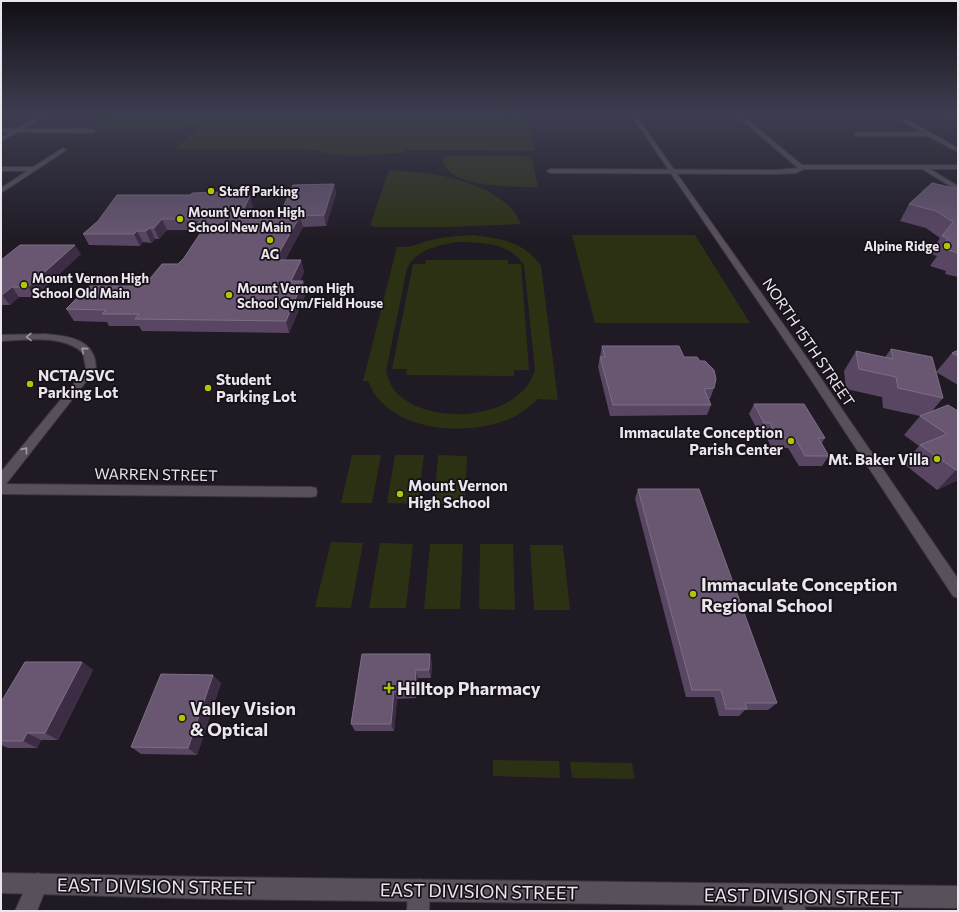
<svg xmlns="http://www.w3.org/2000/svg" width="959" height="912" font-family="Commissioner,sans-serif">
<style>
.green{fill:#2c3114;fill-rule:evenodd}
.lines{fill:none;stroke-linecap:round;stroke-linejoin:round}
.street-casing{stroke:#3b363e;stroke-width:2}
.secondary-casing{stroke:#3b363e;stroke-width:2}
.street{fill:#58515c;fill-rule:evenodd}
.secondary{fill:#58515c;fill-rule:evenodd}
.wall{fill:#594663}
.shaded-wall{fill:#3c2d44}
.building{fill:#695772;stroke:#7d6e85}
.oneway{stroke:#a19ca4}
.poi-dot{fill:#afc505;stroke:#17111a;stroke-width:1.5}
.labels{text-anchor:middle;dominant-baseline:central;stroke-width:3.5;stroke-linejoin:round;paint-order:stroke}
.far-poi-label{font-size:13px;font-weight:bold;fill:#eae6ec;stroke:#17111a;text-anchor:start}
.street-label{font-size:15px;fill:#eae6ec;stroke:#17111a}
.poi-label{font-size:15px;font-weight:bold;fill:#eae6ec;stroke:#17111a;text-anchor:start}
.near-poi-label{font-size:18px;font-weight:bold;fill:#eae6ec;stroke:#17111a;text-anchor:start}
.near-street-label{font-size:18px;fill:#eae6ec;stroke:#17111a}
</style>
<rect width="100%" height="100%" fill="#201a24"/>
<!-- green -->
<path class="green" d="M104,113H526L535,151L403,150L405,152C388,154 330,160 318,150L175,149L200,127H183L180,129L99,130V128H94L113,115Z
M443,156H525L532,158L538,187C516,187 440,189 443,156Z
M389,170C429,173 477,177 509,206C514,210 518,218 521,224L448,227H375L370,225Z
M471,235C499,238 524,241 541,266L558,400L538,399C531,405 524,411 516,416C471,438 388,434 368,381H363L397,247C412,247 414,245 427,241C442,237 456,236 471,235ZM458,242C482,242 510,243 524,265L535,370C520,421 426,428 394,390C390,384 388,378 386,371L407,268C417,249 439,245 458,242Z
M572,235H695L750,323H595Z
M426,260H508V264H521L529,370H514V376L406,375L407,369H392L413,264H425Z
M352,455H381L372,503H341Z
M395,455H424L418,504L387,503Z
M438,455L467,456L465,504H434Z
M331,542L363,543L351,608L315,607Z
M380,543L413,544L406,608H369Z
M430,544H463L460,609H424Z
M480,544H513L515,610L479,609Z
M530,545H563L570,610H534Z
M493,760L559,761L560,778L493,776Z
M570,762L632,763L635,779L572,778Z"/>
<g class="lines">
<!-- street casing -->
<g class="street-casing">
<path id="street" d="M44,113H50L23,129H92L95,131L92,133L18,132L1,141V137L10,132H1V128L16,129Z
M734,113H739L802,165H958V169H930L958,186V191L922,169H804L796,173L777,174L550,173L547,171L550,169L777,170L798,168Z
M902,119H906L958,148V152L928,136H857L854,134L857,132H923L902,121Z
M63,148L66,150L65,151L1,193V188L27,171H1V167H33Z
M45,334C69,336 96,339 96,369L6,484L311,487L316,488L317,492L316,496L311,497L1,494V472L86,369L83,353C63,334 26,340 1,341V335Z
M38,873L45,876L48,883L37,911H15L31,876Z
M419,879L426,883L430,890L429,911H407L408,890L412,883Z
M790,885L797,889L806,911H784L779,896L783,889Z"/>
</g>
<!-- secondary casing -->
<g class="secondary-casing">
<path id="secondary" d="M630,113H634L807,358L958,579V598L953,596L798,360Z
M941,113H947L958,118V121Z
M1,873L213,877L958,886V908L213,899L1,893Z"/>
</g>
<!-- street -->
<use href="#street" class="street"/>
<!-- secondary -->
<use href="#secondary" class="secondary"/>
</g>
<!-- wall -->
<path class="wall" d="M334,184L336,194L326,226L303,227L285,260H301L304,272L300,281H303L306,293L289,333L142,331L139,326H109L107,322L74,321L66,309L144,286L178,264L184,258L200,234L198,230H167L159,239H155L151,243L143,242L140,246L89,245L83,234L191,195L233,194V197L253,207L248,219H278Z
M958,189V277L945,274L946,271L930,266L937,256L930,254L940,238L926,228L900,221L909,204Z
M81,254L34,297H19L10,305H1V260Z
M602,346L684,357L700,361L714,388L710,399H708L711,405L707,415L610,416L598,367Z
M891,349L943,398L932,411L948,405L958,480L937,490L904,464L919,446L904,435L920,416L883,408L882,397L846,389L844,371L856,351L885,357Z
M958,350V385L936,372L952,353Z
M754,404L825,438L822,443L829,456L822,466H799L788,448H772L764,433H759L749,414Z
M638,489L777,703L768,710H745L739,716H719L714,697H686L635,499Z
M362,654L432,662L431,678H418L416,698L397,699L394,731H355L351,724Z
M82,662L93,670L58,740H41L37,748H8L1,745V702Z
M221,683L197,755L141,754L131,747Z"/>
<!-- shaded-wall -->
<path class="shaded-wall" d="M334,184L336,194L326,226L324,215Z
M250,196L253,207L243,230L239,219Z
M300,216L303,227L279,272L275,260Z
M162,219L167,230L159,239L154,228Z
M150,228L155,239L151,243L146,231Z
M137,231L143,242L140,246L134,234Z
M75,245L81,254L34,297L28,287Z
M301,260L304,272L295,293L291,281Z
M303,281L306,293L289,333L286,321Z
M12,287L19,297L10,305L2,295Z
M956,470H958V480L937,490Z
M430,654L432,662L431,678L429,670Z
M82,662L93,670L58,740L45,733Z
M416,670L418,678L416,698L415,691Z
M213,675L221,683L197,755L188,748Z
M394,691L397,699L394,731L391,724Z
M27,733L41,740L37,748L23,741Z"/>
<!-- building -->
<path class="building" d="M932,183L958,189L957,197H958V253L942,248L948,238L942,236L953,222L936,211L909,204Z
M334,184L324,215L300,216L275,260H301L291,281H303L286,321L135,319L139,314H102L106,310L66,309L89,286H144L162,264H178L184,258L205,226H197L201,219H162L154,228H150L146,231H137L134,234H83L98,221L117,195H191L192,193L224,192L223,194H233L231,197L250,196L239,219H278L293,185Z
M20,245H75L28,287H12L2,295H1V260Z
M602,346H679L684,357H697L700,361H705L714,370L716,379L714,388L704,389L711,405H613L600,357H605Z
M891,349L932,357L943,398L898,388L896,377L859,369L856,351L893,359Z
M958,350V356L952,353Z
M754,404H804L825,438H818L829,456H805L795,438H777L770,423H764Z
M948,405L958,411V470H956L920,445L947,434L920,416Z
M638,489H699L777,703H745L747,709H726L721,690H692Z
M362,654H430L429,670H416L415,691H394L391,724H351Z
M25,662H82L45,733H27L23,741H1V702Z
M161,674L213,675L188,748L131,747Z"/>
<!-- one-way arrows -->
<defs><path id="oneway-chevron" d="M-2-3.5L2.5 0L-2 3.5" fill="none" stroke-width="1.6" stroke-linecap="round" stroke-linejoin="round"/></defs>
<g class="oneway">
<use href="#oneway-chevron" transform="translate(29 337) rotate(179)"/>
<use href="#oneway-chevron" transform="translate(84 350) rotate(-139)"/>
<use href="#oneway-chevron" transform="translate(25 450) rotate(-51)"/>
</g>
<!-- sky -->
<linearGradient id="sky" x2="0" y2="1"><stop stop-color="#120e14"/><stop offset="0.47" stop-color="#3c3e50"/><stop offset="1" stop-color="#3c3e50" stop-opacity="0"/></linearGradient>
<rect width="959" height="241" fill="url(#sky)"/>
<!-- markers -->
<g class="poi-dot">
<circle cx="211" cy="191" r="4"/>
<circle cx="180" cy="219" r="4"/>
<circle cx="270" cy="240" r="4"/>
<circle cx="947" cy="246" r="4"/>
<circle cx="24" cy="285" r="4"/>
<circle cx="229" cy="295" r="4"/>
<circle cx="30" cy="384" r="4"/>
<circle cx="208" cy="388" r="4"/>
<circle cx="791" cy="441" r="4"/>
<circle cx="937" cy="459" r="4"/>
<circle cx="400" cy="494" r="4"/>
<circle cx="693" cy="594" r="4"/>
<path d="M387 682h4v4h4v4h-4v4h-4v-4h-4v-4h4z"/>
<circle cx="182" cy="718" r="4"/>
</g>
<g class="labels">
<!-- far-poi labels -->
<g class="far-poi-label">
<text x="219" y="191">Staff Parking</text>
<text x="188" y="212">Mount Vernon High<tspan x="188" dy="15">School New Main</tspan></text>
<text x="939" y="246" text-anchor="end">Alpine Ridge</text>
<text x="270" y="254" text-anchor="middle">AG</text>
<text x="32" y="278">Mount Vernon High<tspan x="32" dy="15">School Old Main</tspan></text>
<text x="237" y="288">Mount Vernon High<tspan x="237" dy="15">School Gym/Field House</tspan></text>
</g>
<!-- street labels -->
<g class="street-label">
<text transform="translate(809 342) rotate(56)">NORTH 15TH STREET</text>
<text transform="translate(156 474) rotate(1)">WARREN STREET</text>
</g>
<!-- poi labels -->
<g class="poi-label">
<text x="38" y="375">NCTA/SVC<tspan x="38" dy="17">Parking Lot</tspan></text>
<text x="216" y="379">Student<tspan x="216" dy="17">Parking Lot</tspan></text>
<text x="783" y="432" text-anchor="end">Immaculate Conception<tspan x="783" dy="17">Parish Center</tspan></text>
<text x="929" y="459" text-anchor="end">Mt. Baker Villa</text>
<text x="408" y="485">Mount Vernon<tspan x="408" dy="17">High School</tspan></text>
</g>
<!-- near-poi labels -->
<g class="near-poi-label">
<text x="701" y="584">Immaculate Conception<tspan x="701" dy="21">Regional School</tspan></text>
<text x="397" y="688">Hilltop Pharmacy</text>
<text x="190" y="708">Valley Vision<tspan x="190" dy="21">&amp; Optical</tspan></text>
</g>
<!-- near-street labels -->
<g class="near-street-label">
<text transform="translate(156 886) rotate(1)">EAST DIVISION STREET</text>
<text transform="translate(479 891) rotate(1)">EAST DIVISION STREET</text>
<text transform="translate(803 896) rotate(1)">EAST DIVISION STREET</text>
</g>
</g>
<!-- border -->
<rect width="959" height="912" fill="none" stroke="#eae6ec" stroke-width="4"/>
</svg>
